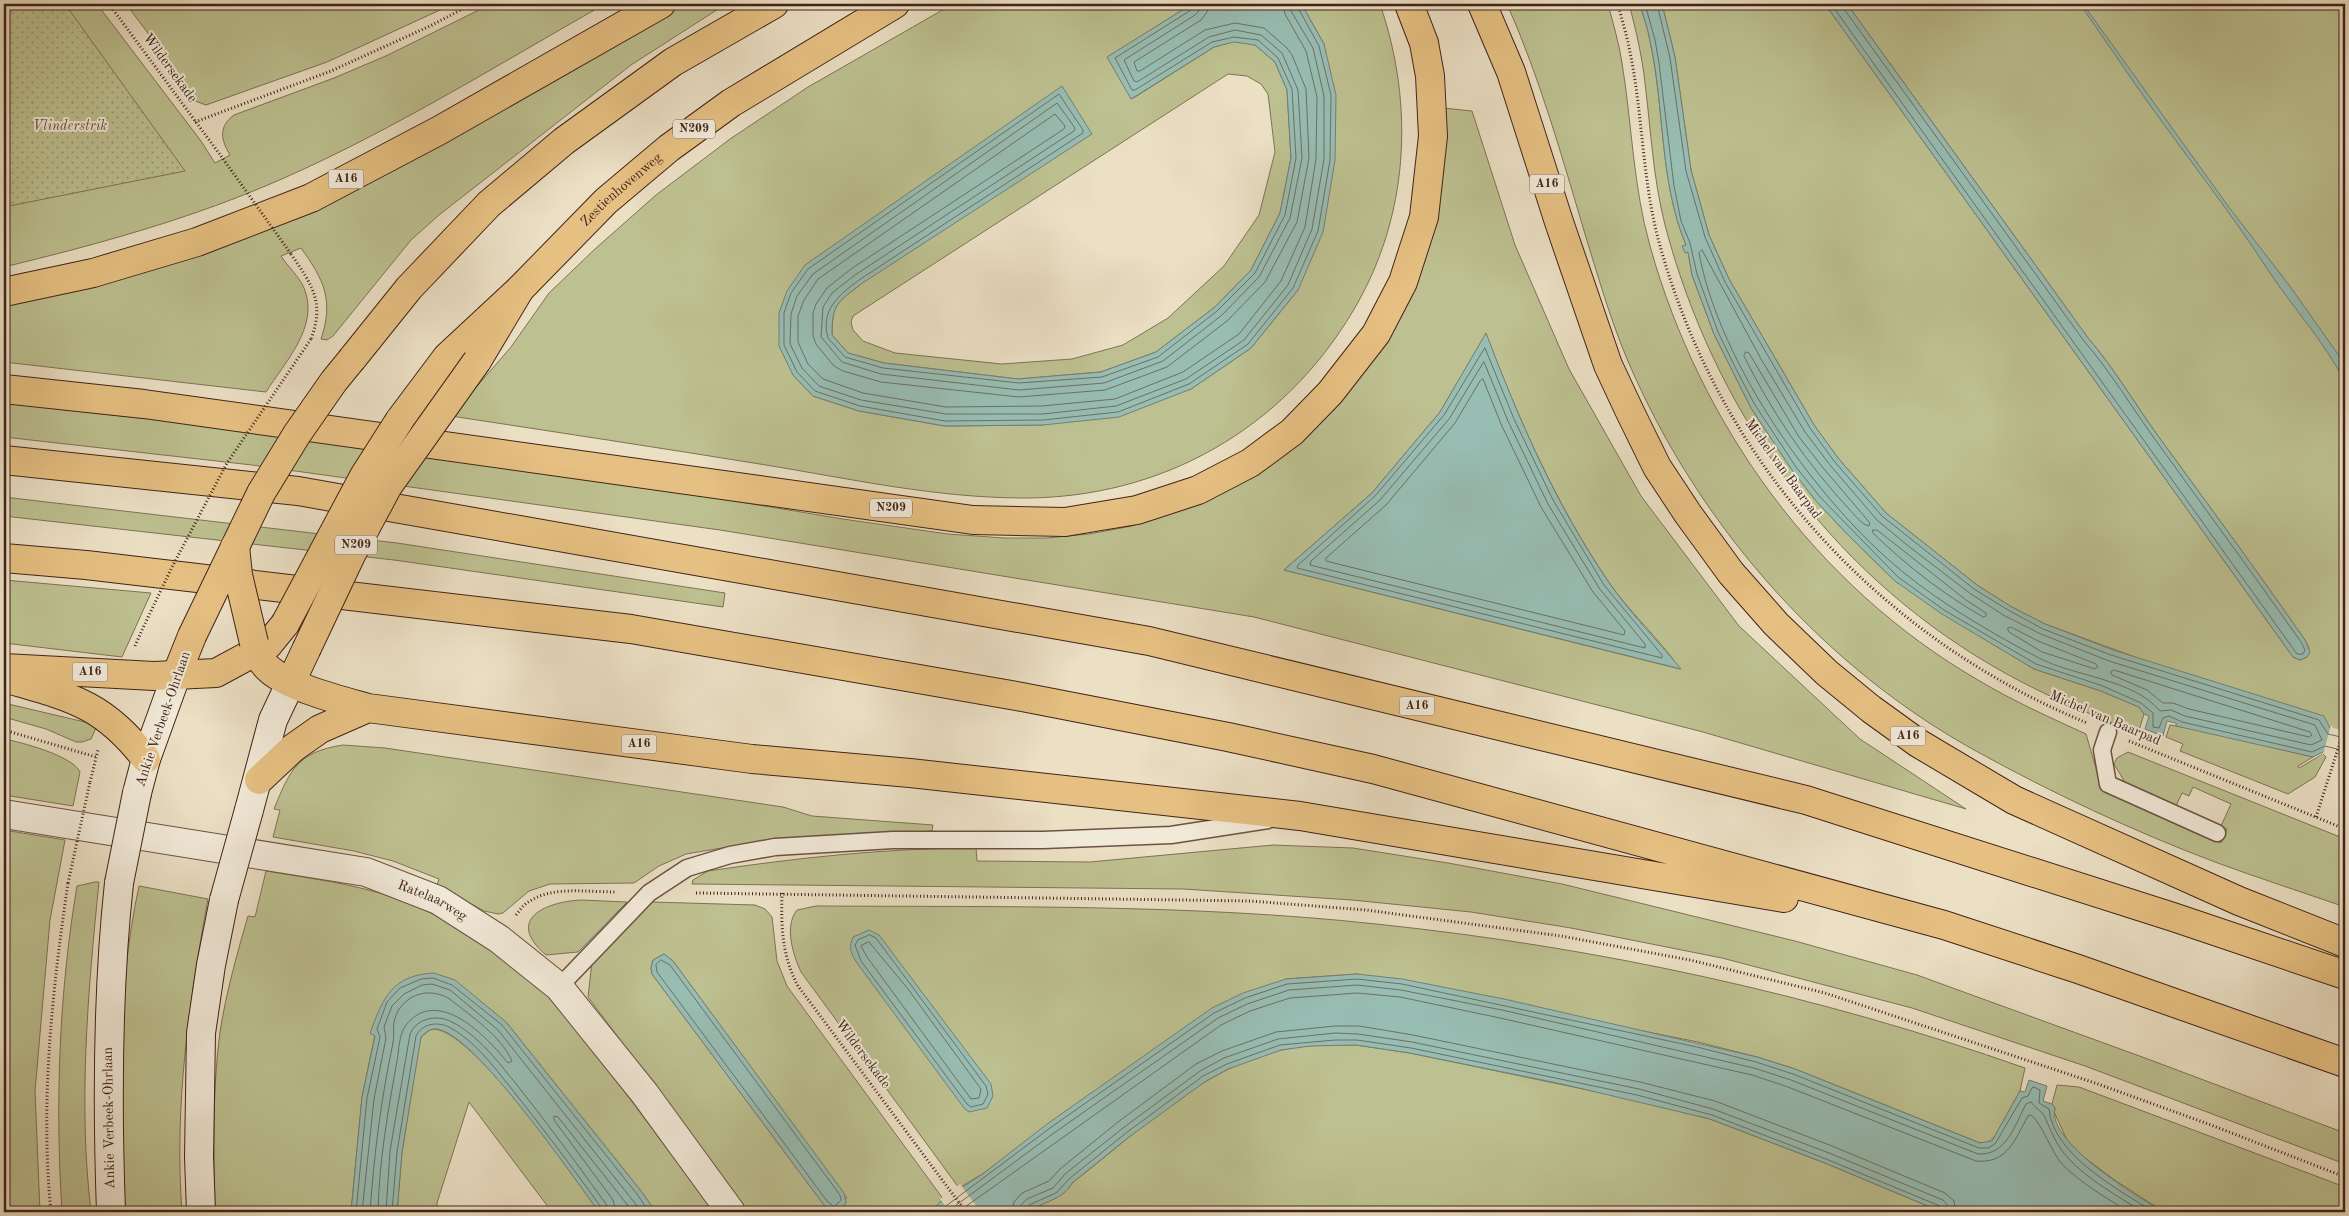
<svg xmlns="http://www.w3.org/2000/svg" width="2349" height="1216" font-family="'Old Standard TT',serif">
<style>
.green{fill:#bdc090;stroke:#7f7254;fill-rule:evenodd}
.park{fill:url(#park-dots);stroke:#7f7254}
.water{fill:#98bdb3;stroke:#757f75}
.pier{fill:#ebdfc4}
.lines{fill:none;stroke-linecap:round;stroke-linejoin:round}
.shore{stroke:#6c7065;stroke-width:1}
.service-casing{stroke:#6c5242;stroke-width:19}
.tertiary-casing{stroke:#6c5242;stroke-width:30}
.secondary-casing{stroke:#412317;stroke-width:30}
.primary-casing{stroke:#412317;stroke-width:30}
.motorway-casing{stroke:#412317;stroke-width:30}
.path{stroke:#412317;stroke-width:3;stroke-dasharray:1 2.5;stroke-linecap:butt}
.service{stroke:#f2ead9;stroke-width:16}
.tertiary{stroke:#f2ead9;stroke-width:28}
.secondary{stroke:#f2ead9;stroke-width:28}
.primary{stroke:#e6c082;stroke-width:28}
.motorway{stroke:#e6c082;stroke-width:28}
.secondary-bridge-casing{stroke:#412317;stroke-width:30;stroke-linecap:butt}
.primary-bridge-casing{stroke:#412317;stroke-width:30;stroke-linecap:butt}
.motorway-bridge-casing{stroke:#412317;stroke-width:30;stroke-linecap:butt}
.path-bridge{stroke:#412317;stroke-width:3;stroke-dasharray:1 2.5;stroke-linecap:butt}
.secondary-bridge{stroke:#f2ead9;stroke-width:28}
.primary-bridge{stroke:#e6c082;stroke-width:28}
.motorway-bridge{stroke:#e6c082;stroke-width:28}
.labels{text-anchor:middle;dominant-baseline:central;stroke-width:4;stroke-linejoin:round;paint-order:stroke}
.shield{fill:#f2ead9;stroke:#765f51;stroke-width:1}
.shield-label{font-size:12px;font-weight:bold;fill:#412317}
.street-label{font-size:14px;fill:#412317;stroke:#f2ead9}
.park-label{font-size:14px;font-style:italic;fill:#604a35;stroke:#f2ead9}
</style>
<defs>
<pattern id="park-dots" width="8" height="8" patternUnits="userSpaceOnUse" patternTransform="scale(1.25)"><rect width="8" height="8" fill="#bdc090"/><path d="M2 2h.1M6 6h.1" fill="none" stroke="#9b9c75" stroke-width="1.8" stroke-linecap="round"/></pattern>
</defs>
<rect width="100%" height="100%" fill="#ebdfc4"/>
<filter id="stains"><feTurbulence type="fractalNoise" baseFrequency=".004" numOctaves="4"/><feColorMatrix values="0 0 0 0 .2 0 0 0 0 .09 0 0 0 0 .02 0 0 0 .5 -.17"/></filter>
<radialGradient id="worn" r=".72"><stop offset=".6" stop-color="#630" stop-opacity="0"/><stop offset="1" stop-color="#630" stop-opacity=".3"/></radialGradient>
<!-- green -->
<path class="green" d="M4,4H97L201,141L215,163L230,155C221,140 218,127 234,115L334,78L388,55L491,4H605C499,64 395,129 284,178C194,218 99,244 4,267Z
M126,4H453L327,62L206,105L190,99L166,57Z
M685,4H726L631,65L439,215L411,240L333,336L327,340L321,339C334,300 324,280 301,248L281,256C288,267 299,276 304,288C320,326 285,362 266,392L4,362V305L123,277L598,52Z
M953,4H1192L1108,57L1132,99L1214,47L1233,41L1255,45L1275,62L1287,90L1291,158L1280,213L1251,270L1215,307L1156,352L1101,372L1018,379L884,363L848,353L832,335C832,303 837,303 861,284L805,265L793,375L813,396L859,411L945,426L1043,425L1191,389L1251,348L1298,290L1324,44L1303,7L1299,4H1380C1415,106 1409,217 1353,311C1283,429 1162,498 1024,498C937,498 851,479 766,465C661,448 556,432 451,416L511,347L549,293L595,249L656,195L730,139L808,87ZM1228,74L1247,76L1261,84L1268,94L1275,152L1259,215L1224,266L1168,318L1123,345L1072,359L1002,364L895,353L863,341L853,330L851,322L853,316Z
M1507,4H1608C1613,23 1619,43 1622,63C1632,124 1633,186 1650,246C1700,425 1816,586 1978,680C2013,701 2049,717 2086,734L2102,789L2221,843L2227,829L2221,826L2231,804L2193,787L2189,796L2182,793L2176,806L2126,784L2114,764L2117,758L2128,752L2345,839V907C2302,892 2258,878 2215,862C2133,831 2052,793 1976,751C1827,669 1705,532 1635,377C1614,332 1600,283 1585,234C1562,157 1540,78 1507,4Z
M1629,4H1640C1643,16 1648,28 1650,41C1665,109 1659,180 1686,245L1683,246L1688,252L1692,275L1714,334L1751,408L1792,470L1816,501L1848,535L1895,581L1996,646L2034,669L2101,691L2139,707L2144,714L2138,734C2088,713 2038,693 1991,665C1827,569 1713,408 1665,225C1653,178 1651,131 1645,83C1642,56 1636,30 1629,4Z
M1662,4H1825L2293,657L2300,660L2307,657L2309,648L2305,640C2258,572 2209,506 2161,440C2136,406 2115,369 2088,338L1847,4H2345V734L2045,624L2010,606L1977,585L1886,513L1838,458L1814,425L1729,279L1709,235L1691,170L1675,57Z
M1443,108L1472,111L1515,245L1569,369L1641,496L1739,626L1860,739L1966,809L1703,732L1254,617L720,530L252,465L4,437V403L186,423L595,478L843,519L948,534L1004,538H1047L1089,534L1132,526L1202,501L1367,367ZM1486,334C1519,420 1556,504 1608,581C1629,612 1659,638 1680,669L1284,570L1372,493L1440,412Z
M4,497L397,543L725,593L723,607L394,560L4,516Z
M4,580L151,593L122,657L4,643Z
M4,703L89,723L96,728L91,739L82,742H76L46,729L4,717Z
M2170,725L2206,731L2313,757L2298,766L2299,768L2323,754L2326,757L2315,777L2288,794L2180,751L2183,744L2166,737Z
M4,739C21,742 73,756 80,772L73,806L4,795Z
M343,745L385,748L783,807L812,816L933,825L932,831L728,847L686,854L659,866L634,883L550,884L529,891L503,913L498,914L484,911L437,885L439,879L393,861L354,851L273,837L280,810L274,809C290,770 297,752 343,745Z
M4,830L65,840L50,920L35,1091L40,1212H4Z
M1273,845L1353,848L1448,863L1562,884L1795,941L1917,975L2145,1058L2345,1133V1164L2085,1066L1912,1008L1722,958L1571,928L1471,912L1352,900L1183,889L692,884L693,880L708,871C796,858 886,848 976,848L977,861L1090,862Z
M266,871C309,878 354,884 396,898C470,925 535,976 584,1037L708,1204L704,1212H653V1208L641,1191L506,1022L370,1033L375,1035L362,1097L351,1212H215C214,1152 212,1091 220,1032C226,993 237,954 248,916L255,917Z
M95,882H99C88,991 78,1103 91,1212H62C55,1103 59,993 77,886Z
M139,886L208,899C189,1002 174,1107 182,1212H126C116,1109 117,988 139,886Z
M581,900L627,902L578,952L546,955C505,920 544,902 581,900Z
M652,902L755,905L765,909L772,917L777,961L787,986L944,1200L931,1212H749L588,997L592,962ZM664,954L673,961L847,1198L824,1205L652,974L651,968L653,960Z
M816,906C1002,907 1191,904 1376,924C1597,947 1815,994 2025,1068L2020,1091L1995,1136L1987,1143H1980L1795,1069L1757,1057L1698,1042L1357,974L1286,979L1078,1103L984,1173L959,1188L801,972C793,955 784,926 797,910Z
M431,1029C471,1025 574,1178 599,1212H552L469,1102L437,1203V1212H397L402,1152L418,1049L421,1037Z
M1335,1045H1356L1410,1053L1636,1100L1710,1119L1825,1163L1942,1212H1028C1043,1200 1062,1201 1072,1183C1135,1135 1202,1067 1282,1050C1300,1046 1317,1045 1335,1045Z
M2057,1085L2079,1087L2345,1187V1212H2164L2116,1181L2077,1152L2067,1140L2054,1112L2055,1108L2052,1104Z"/>
<!-- park -->
<path class="park" d="M4,4H65L185,171L4,207Z"/>
<!-- water -->
<path class="water" d="M1192,4H1299L1303,7L1324,44L1336,95L1335,160L1323,232L1298,290L1251,348L1191,389L1119,417L1043,425L945,426L859,411L813,396L793,375L779,346V313L787,291L805,265L1062,86L1092,134L861,284C837,303 832,303 832,335L848,353L884,363L1018,379L1101,372L1156,352L1215,307L1251,270L1280,213L1291,158L1287,90L1275,62L1255,45L1234,42L1214,47L1131,99L1107,57Z
M1640,4H1662L1675,57L1691,170L1709,235L1729,279L1814,425L1838,458L1886,513L1977,585L2010,606L2045,624L2113,650L2324,716L2331,730L2325,751L2313,757L2176,726V723L2167,721L2163,736L2145,729L2149,716L2144,714L2139,707L2101,691L2034,669L1942,614L1895,581L1848,535L1816,501L1792,470L1751,408L1714,334L1692,275L1688,252L1685,253L1682,246L1686,245C1659,180 1665,108 1650,41C1648,28 1643,16 1640,4Z
M1825,4H1847L2088,338C2115,369 2136,406 2161,440C2209,506 2258,572 2305,640L2310,652L2307,657L2300,660L2293,657Z
M2080,4H2083L2228,206L2289,285L2345,364V382C2324,341 2293,308 2268,270C2228,208 2182,151 2140,91C2120,62 2100,33 2080,4Z
M1486,333C1519,420 1556,505 1608,581C1629,612 1657,640 1681,669L1284,570L1372,493L1440,412Z
M869,930L879,935L991,1084L993,1096L987,1108L969,1112L964,1108L857,963C851,953 848,948 853,937Z
M664,954L673,961L844,1193L846,1202C842,1214 831,1213 824,1205L652,974L651,968L653,960Z
M434,973L455,980L506,1022L641,1191L653,1208V1212H599C574,1178 474,1033 437,1029C430,1028 425,1033 421,1037L402,1152L397,1212H351L362,1097L375,1036L370,1033C383,998 392,975 434,973Z
M1357,974L1402,979L1504,999L1757,1057L1795,1069L1980,1143L1992,1141L2020,1091L2025,1092L2029,1080L2047,1086L2043,1101L2052,1104L2055,1108C2046,1142 2139,1198 2164,1212H1942L1825,1163L1710,1119L1562,1084L1410,1053L1356,1045L1310,1046L1281,1050L1228,1069L1206,1081L1129,1137L1072,1183C1062,1201 1043,1201 1028,1212H931L940,1202L984,1173L1047,1124L1212,1008L1243,993L1286,979Z"/>
<!-- pier -->
<path class="pier" d="M2324,714L2333,728L2345,731V758L2326,753L2313,760L2323,754L2331,725Z
M960,1184L981,1212H950L940,1199Z"/>
<g class="lines">
<!-- shore -->
<path class="shore" d="M1194,4L1191,10L1115,58L1132,90H1135L1212,42L1234,37L1258,40L1278,58L1292,89L1296,158L1285,215L1255,273L1217,311L1158,357L1102,377L1019,383L883,368L845,357L828,338C820,310 839,295 859,280L1083,133V130L1059,94L808,269L791,293L784,313V345L797,372L815,391L860,406L945,421L1043,420L1118,412L1189,384L1248,344L1293,288L1318,231L1330,160L1331,95L1319,46L1296,4
M1200,4L1199,11L1195,15L1124,60L1134,81L1137,82L1209,37L1235,30L1261,35L1282,53L1298,90L1302,158L1290,218L1259,277L1222,315L1163,361L1104,383L1019,390L881,374L842,362L821,337L823,307L832,293L855,275L1074,131L1075,128L1057,103L813,274L797,296L791,314L790,344L802,368L819,386L861,400L946,414H1043L1116,406L1186,379L1244,340L1288,285L1312,229L1324,159V96L1313,48L1291,11L1290,4
M1208,4L1207,12L1201,20L1134,62L1137,71H1140L1205,30L1235,23L1264,28L1287,48L1292,55L1306,89L1309,158L1297,222L1265,282L1227,321L1167,367L1105,390L1019,397L881,382L843,371L834,366L816,344L813,336V313L816,304L827,288L851,269L1064,129L1065,126L1055,114L818,279L804,300L798,316V342L808,364L823,379L863,393L946,407L1042,406L1115,399L1183,372L1239,334L1281,281L1305,227L1316,159L1317,97L1306,51L1285,14L1283,4
M1645,4L1655,40L1659,63L1674,186L1681,221L1690,243L1697,274L1718,332L1737,371L1755,405L1796,467L1820,497L1898,577L1944,610L2036,664L2103,686L2141,703L2153,713V727L2159,728L2163,718L2169,716L2182,722L2312,752L2325,746L2345,751
M1657,4L1670,58L1686,171L1705,237L1725,282L1810,428L1834,461L1882,516L1974,589L2008,610L2043,629L2111,655L2319,720L2328,734L2345,738
M1831,4L2297,654H2303L2305,650L2301,642C2254,575 2205,509 2157,442C2132,408 2111,372 2084,341L1844,9L1843,4
M1702,250L1761,359L1805,432L1830,465L1877,520L1907,545L1971,594L2005,616L2041,634L2109,661L2315,725L2322,740L2311,745L2185,716L2171,710L2160,711C2132,678 2074,677 2037,657C1993,634 1942,604 1903,572C1817,502 1719,363 1699,253Z
M1485,348L1514,419L1553,500L1604,585L1662,655V658L1297,568L1298,565L1375,496L1444,415Z
M1746,352L1749,353L1799,437L1824,469L1870,523L1869,526C1862,525 1855,515 1849,509C1807,464 1771,411 1744,356Z
M1484,362L1508,421L1548,504L1599,588L1645,644V648L1310,565L1311,561L1380,500L1449,419Z
M1483,379L1501,424L1541,507L1593,592L1625,631L1624,635L1326,561V558L1386,505L1455,423L1480,381Z
M1873,530H1877L1966,600L1986,613V616L1983,617C1942,593 1908,567 1873,533Z
M2008,628L2011,627L2038,641L2096,664L2098,667L2095,669L2042,652L2009,632Z
M2114,670L2310,732L2312,735L2309,737L2189,709L2173,703H2163L2147,690L2112,675L2111,672Z
M870,935L876,938L986,1086L988,1094L983,1104L971,1107L967,1104L861,961L855,945L858,940Z
M869,942L908,989L981,1089L979,1098L971,1099L867,957L861,946Z
M661,960L670,965L840,1195L841,1200L834,1207L827,1201L657,972L656,965Z
M356,1212L367,1098L380,1037L377,1029L387,1002L400,988L421,979L433,978L452,985L502,1025L637,1194L649,1212
M362,1212L374,1099L386,1038L384,1027L392,1006L404,994L422,985L432,984L450,990L498,1030L642,1212
M370,1212C374,1155 381,1099 393,1043C395,1030 391,1024 398,1011C410,991 434,988 451,1000C472,1017 501,1036 512,1061L508,1063C487,1037 438,985 406,1025C399,1034 399,1050 397,1061C388,1111 379,1162 378,1212
M386,1212L390,1151L410,1034C417,1018 437,1014 452,1022C478,1035 499,1063 517,1085C548,1124 577,1164 606,1204L609,1212
M392,1212L397,1152L416,1036C422,1024 436,1021 449,1027C474,1040 494,1067 511,1088C542,1127 572,1167 601,1207L602,1212
M616,1212L613,1200L554,1120V1116L558,1117L633,1212
M938,1212L1050,1128L1214,1013L1245,998L1287,984L1357,979L1402,984L1697,1047L1756,1062L1793,1074L1979,1148H1988L1995,1144L2022,1098L2028,1096L2032,1088L2034,1087L2040,1090L2039,1103L2049,1109C2053,1155 2119,1190 2154,1212
M947,1212L1054,1133L1218,1018L1247,1004L1289,990L1357,985L1401,990L1502,1010L1754,1068L1791,1080L1978,1154C2006,1156 2015,1125 2026,1104L2031,1102C2034,1107 2041,1111 2044,1115C2051,1131 2056,1145 2068,1158C2087,1179 2119,1197 2143,1212
M958,1212L1221,1025L1250,1011L1290,998L1357,993L1400,997L1500,1018L1752,1075L1788,1087L1976,1161C2008,1164 2015,1139 2028,1116L2031,1115C2041,1122 2051,1151 2062,1164C2079,1182 2108,1199 2129,1212
M1012,1212L1014,1202L1022,1193L1049,1181L1060,1169L1118,1122L1196,1064L1222,1051L1276,1032L1335,1026H1359L1413,1035L1640,1082L1715,1101L1832,1146L1945,1193L1954,1201L1956,1212
M1019,1212L1021,1205L1027,1199L1053,1188L1065,1174L1123,1128L1200,1071L1224,1058L1278,1039L1335,1033L1358,1034L1412,1042L1639,1089L1713,1109L1829,1153L1943,1200L1948,1206L1949,1212
M1026,1212V1208L1031,1204L1056,1193L1069,1179L1126,1133L1203,1076L1227,1064L1280,1045L1335,1040H1357L1411,1048L1637,1095L1712,1115L1826,1159L1940,1206L1943,1212"/>
<!-- service casing -->
<g class="service-casing">
<path id="service" d="M2108,732L2102,750L2108,784L2217,833
M559,987L649,893L687,868L730,855L775,847L893,840H1043L1171,835L1268,820"/>
</g>
<!-- tertiary casing -->
<g class="tertiary-casing">
<g id="tertiary">
<path id="s1" d="M4,814L366,872L438,900L499,939L559,987L645,1094L731,1212"/>
</g>
</g>
<!-- secondary casing -->
<g class="secondary-casing">
<path id="secondary" d="M137,793L146,759L176,676
M249,810L273,720L291,682
M111,1212C107,1102 107,993 119,883
M201,1212L199,1157L201,1033L211,965L224,900"/>
</g>
<!-- primary casing -->
<g class="primary-casing">
<g id="primary">
<path d="M352,359L409,288L489,204L564,141L673,62L774,4"/>
<path id="s2" d="M477,361L520,289L606,201L669,148L731,103L895,4"/>
<path d="M176,676L192,636"/>
<path d="M291,682L306,650"/>
</g>
</g>
<!-- motorway casing -->
<g class="motorway-casing">
<path id="motorway" d="M1482,4L1511,72L1559,222L1608,365L1630,412L1657,467L1688,514L1731,573L1776,624L1827,673L1871,709L1918,743L2014,800L2239,901L2345,943
M4,292L93,273L197,242L311,198L440,130L661,4
M4,389L144,404L973,520L1065,522L1137,510L1198,490L1250,463L1292,432L1330,393L1376,334L1403,282L1424,217L1433,136L1430,76L1424,43L1409,4
M399,421L447,357L520,289
M4,460L298,491L1149,641L1806,800L2173,917L2345,975
M4,558L86,565L631,629L1022,697L1228,737L1373,769L1944,925L2078,969L2345,1063
M254,643C257,652 262,664 270,670C291,688 340,700 368,708L752,759L910,773L1300,816L1784,898
M4,668L154,676L216,673L268,645L285,624
M4,678C69,697 102,702 146,759
M259,780L293,748L320,729L368,708"/>
</g>
<!-- path -->
<path class="path" d="M109,4L221,156
M1618,4C1622,20 1627,36 1630,52C1643,115 1642,180 1659,242C1719,462 1877,636 2087,723
M195,122L331,71L430,26L472,4
M291,254C312,285 325,302 311,339
M135,646L142,630
M4,730L96,757
M2129,741L2345,829
M90,782L98,750
M2316,817L2345,727
M696,893L1250,901L1366,910L1561,936L1690,960L1825,993L2098,1084L2211,1125L2345,1177
M782,893C781,927 782,956 798,986L966,1212
M516,915C520,910 524,904 530,901C553,886 588,892 615,892
M51,1212C40,1103 52,992 68,883"/>
<!-- service -->
<use href="#service" class="service"/>
<!-- tertiary -->
<use href="#tertiary" class="tertiary"/>
<!-- secondary -->
<use href="#secondary" class="secondary"/>
<!-- primary -->
<use href="#primary" class="primary"/>
<!-- motorway -->
<use href="#motorway" class="motorway"/>
<!-- secondary-bridge casing -->
<g class="secondary-bridge-casing">
<path id="secondary-bridge" d="M119,883L137,793
M224,900L249,810"/>
</g>
<!-- primary-bridge casing -->
<g class="primary-bridge-casing">
<path id="primary-bridge" d="M192,636L261,493L297,434L334,381L352,359
M306,650L351,555L388,486L477,361"/>
</g>
<!-- motorway-bridge casing -->
<g class="motorway-bridge-casing">
<path id="motorway-bridge" d="M235,546L238,575L254,643
M285,624L364,476L399,421"/>
</g>
<!-- path-bridge -->
<path class="path-bridge" d="M221,156L291,254
M142,630L172,567L227,463L311,339
M68,883L90,782"/>
<!-- secondary-bridge -->
<use href="#secondary-bridge" class="secondary-bridge"/>
<!-- primary-bridge -->
<use href="#primary-bridge" class="primary-bridge"/>
<!-- motorway-bridge -->
<use href="#motorway-bridge" class="motorway-bridge"/>
</g>
<g class="labels">
<!-- shield labels -->
<g class="shield">
<rect x="673" y="119.5" width="42" height="19" rx="4"/>
<rect x="328.5" y="169.5" width="35" height="19" rx="4"/>
<rect x="1529.5" y="174.5" width="35" height="19" rx="4"/>
<rect x="870" y="498.5" width="42" height="19" rx="4"/>
<rect x="335" y="535.5" width="42" height="19" rx="4"/>
<rect x="72.5" y="662.5" width="35" height="19" rx="4"/>
<rect x="1399.5" y="696.5" width="35" height="19" rx="4"/>
<rect x="1890.5" y="726.5" width="35" height="19" rx="4"/>
<rect x="621.5" y="734.5" width="35" height="19" rx="4"/>
</g>
<g class="shield-label">
<text x="694" y="129">N209</text>
<text x="346" y="179">A16</text>
<text x="1547" y="184">A16</text>
<text x="891" y="508">N209</text>
<text x="356" y="545">N209</text>
<text x="90" y="672">A16</text>
<text x="1417" y="706">A16</text>
<text x="1908" y="736">A16</text>
<text x="639" y="744">A16</text>
</g>
<!-- street labels -->
<g class="street-label">
<text transform="translate(170 68) rotate(54)">Wildersekade</text>
<text stroke="none"><textPath href="#s2" startOffset="226">Zestienhovenweg</textPath></text>
<text transform="translate(1783 469) rotate(54)">Michel van Baarpad</text>
<text transform="translate(2105 718) rotate(23)">Michel van Baarpad</text>
<text transform="translate(163 719) rotate(-71)">Ankie Verbeek-Ohrlaan</text>
<text stroke="none"><textPath href="#s1" startOffset="439">Ratelaarweg</textPath></text>
<text transform="translate(863 1054) rotate(53)">Wildersekade</text>
<text transform="translate(109 1118) rotate(-91)">Ankie Verbeek-Ohrlaan</text>
</g>
<!-- park labels -->
<g class="park-label">
<text x="70" y="126">Vlinderstrik</text>
</g>
</g>
<!-- margin -->
<rect width="2349" height="1216" fill="none" stroke="#ebdfc4" stroke-width="20"/>
<rect x="5" y="5" width="2339" height="1206" fill="none" stroke="#412317" stroke-width="2.5"/>
<rect x="10" y="10" width="2329" height="1196" fill="none" stroke="#412317"/>
<rect width="100%" height="100%" filter="url(#stains)"/>
<rect width="100%" height="100%" fill="url(#worn)"/>
</svg>
